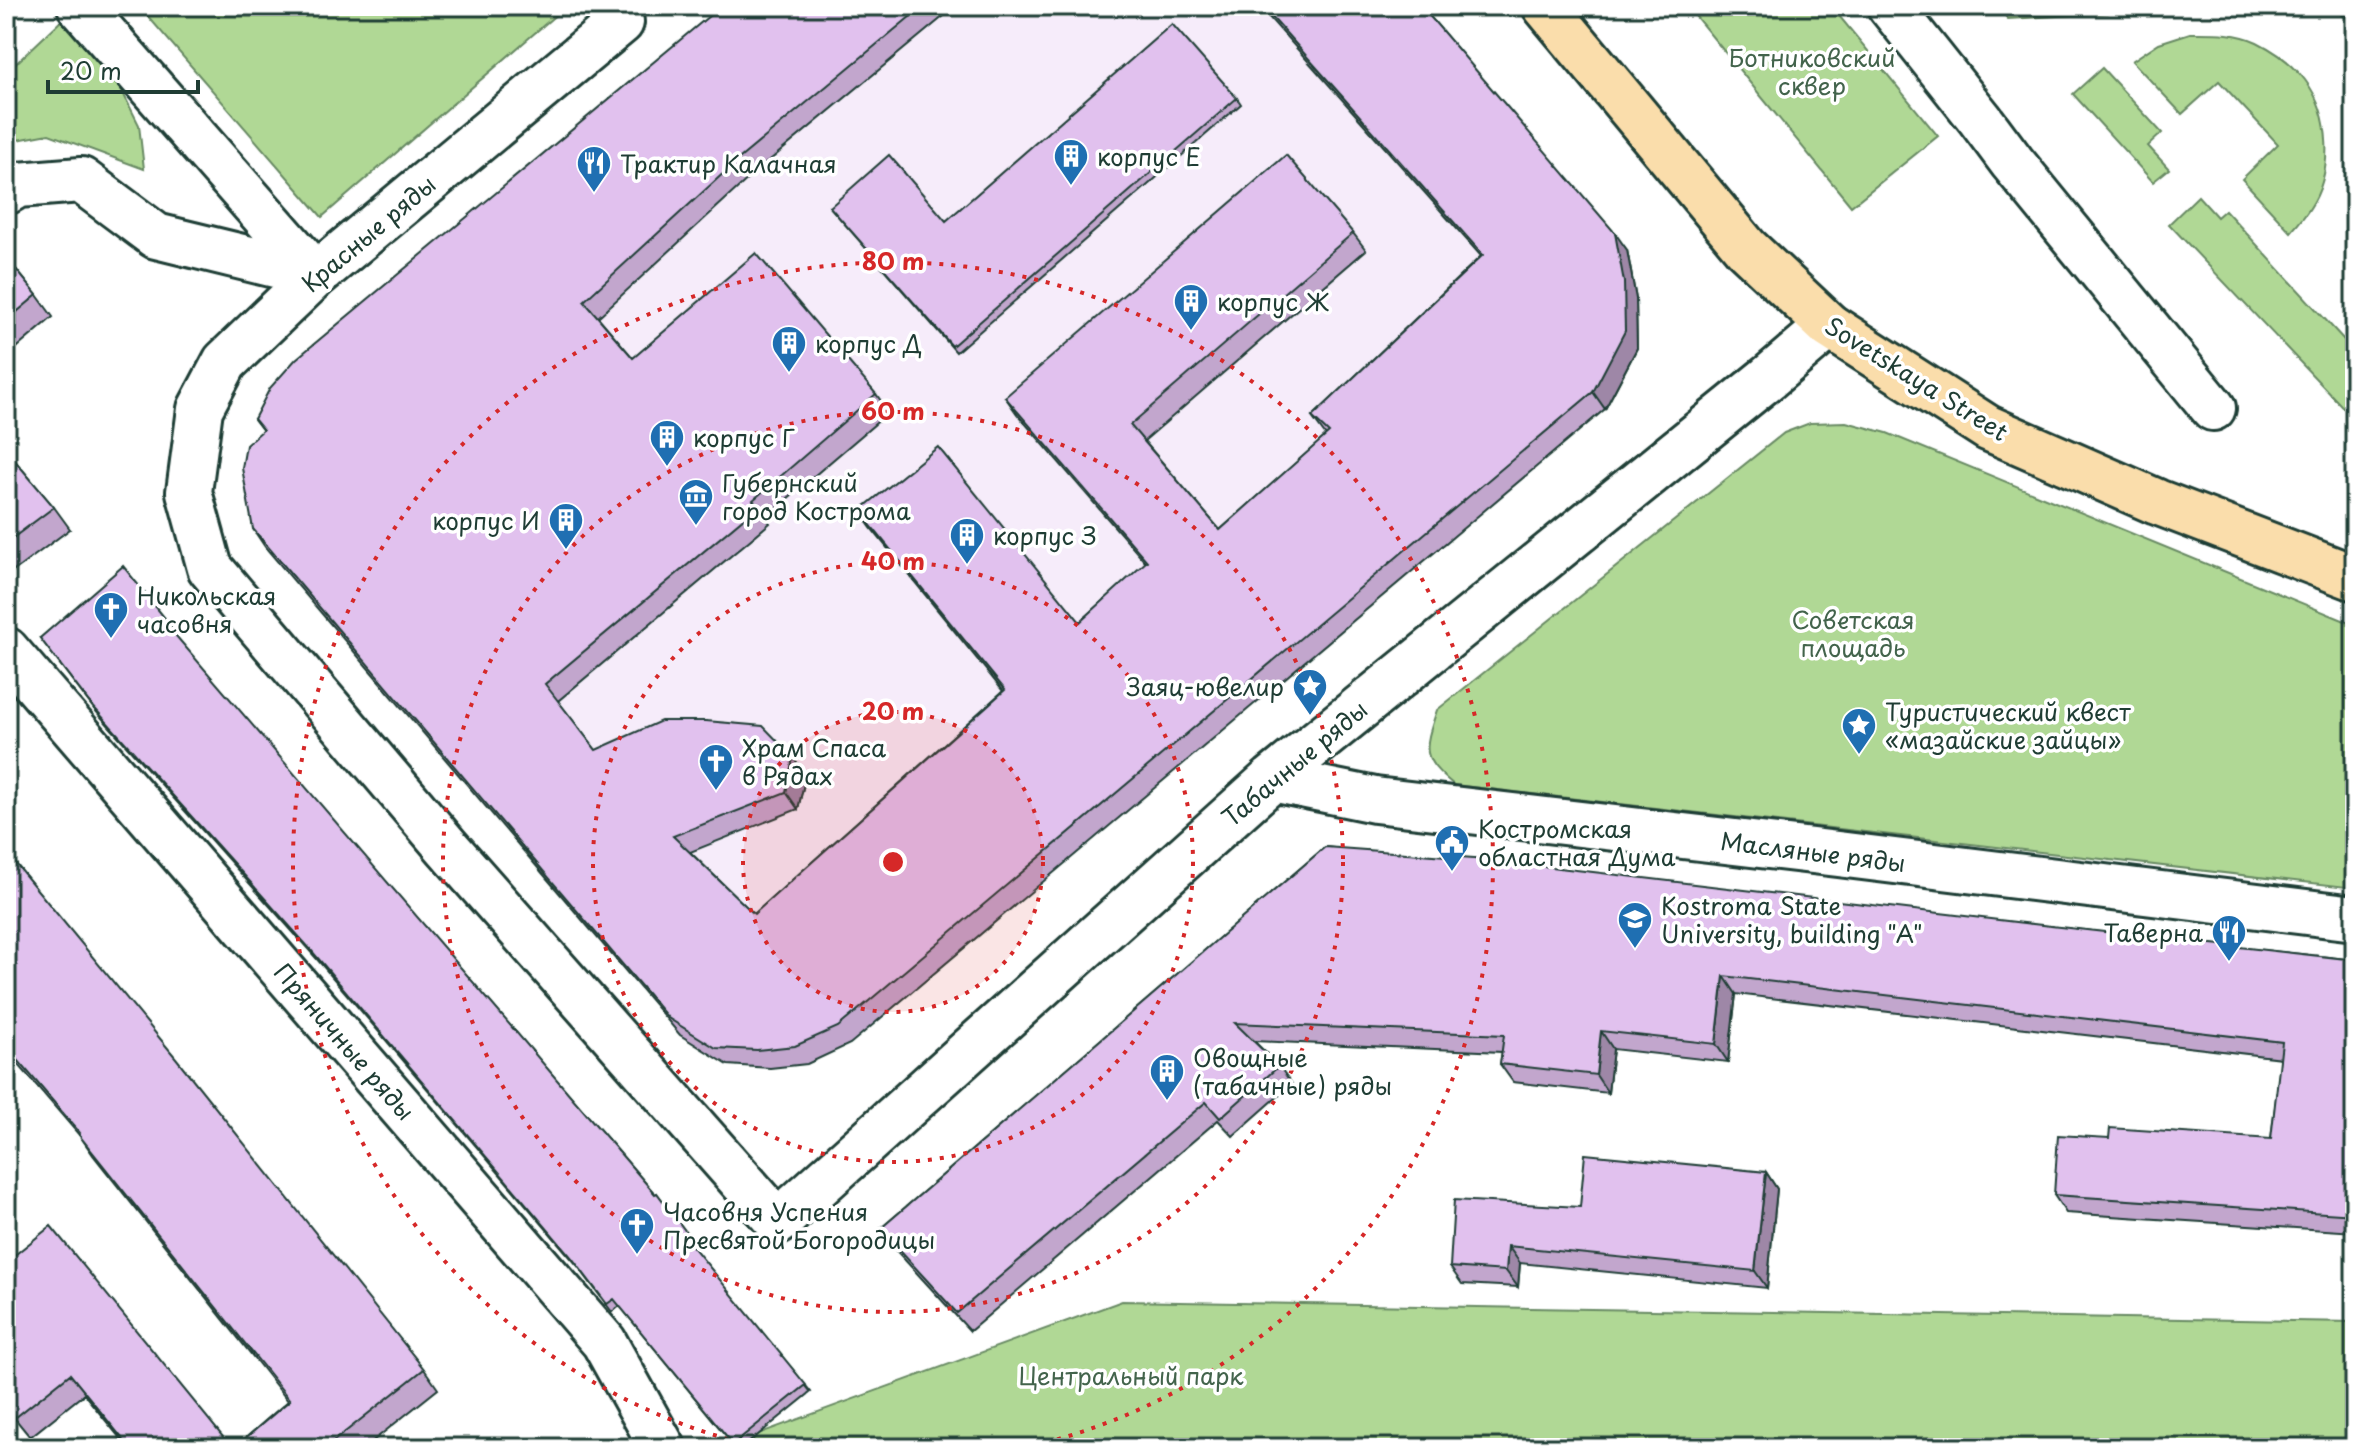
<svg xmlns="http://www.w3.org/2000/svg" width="2361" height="1454" font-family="'Playpen Sans',sans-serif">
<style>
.built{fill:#f6ecfa}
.green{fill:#b0d895;stroke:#688a64;stroke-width:2}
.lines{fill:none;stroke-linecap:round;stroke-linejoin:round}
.minor-casing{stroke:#1f3d34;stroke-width:50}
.major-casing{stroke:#1f3d34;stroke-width:50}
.minor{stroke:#fff;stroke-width:44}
.major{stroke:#faddab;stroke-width:44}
.wall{fill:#c2a6cd;stroke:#1f3d34;stroke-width:2}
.shaded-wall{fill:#9e87a7;stroke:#1f3d34;stroke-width:2}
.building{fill:#e1c1ee;stroke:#1f3d34;stroke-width:2}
.ring{fill:none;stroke:#d62828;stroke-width:4;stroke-dasharray:4 8}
.labels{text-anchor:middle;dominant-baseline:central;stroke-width:7;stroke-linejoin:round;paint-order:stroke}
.park-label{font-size:24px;fill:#43644c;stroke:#fff}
.poi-label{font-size:24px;fill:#1f3d34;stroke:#fff;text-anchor:start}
.street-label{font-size:24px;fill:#1f3d34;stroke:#fff}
.centre{fill:#d62828;stroke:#fff;stroke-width:4}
.ring-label{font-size:24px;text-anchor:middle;font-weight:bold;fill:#d62828;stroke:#fff;stroke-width:7;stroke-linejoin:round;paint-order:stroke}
</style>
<rect width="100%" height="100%" fill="#fff"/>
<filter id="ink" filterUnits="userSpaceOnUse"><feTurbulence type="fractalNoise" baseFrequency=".0125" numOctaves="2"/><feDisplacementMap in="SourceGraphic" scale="16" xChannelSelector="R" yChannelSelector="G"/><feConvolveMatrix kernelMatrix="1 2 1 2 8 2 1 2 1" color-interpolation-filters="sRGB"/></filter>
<g filter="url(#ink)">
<!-- built -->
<path class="built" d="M956,6H1259L1495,272L1341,450L766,932L608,767L400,500L752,175Z"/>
<!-- green -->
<path class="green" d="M139,6H566L322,217Z
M1687,6H1831L1938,136L1851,206Z
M1996,6H2115L2108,13L2008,19Z
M64,18L115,77L139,125L144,169L49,134L6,142V73Z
M2190,33C2213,33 2236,32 2257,42C2275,51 2293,64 2305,80C2331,114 2334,172 2310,208C2305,216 2298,224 2291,232L2242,179L2278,144L2219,81L2182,114L2132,61L2159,43Z
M2102,68L2162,133L2148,146L2169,169L2153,182L2073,94Z
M2198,196L2217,217L2225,210L2355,352V420L2169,224Z
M1846,422L1887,433L2355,625V888L1454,785C1420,758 1424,749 1437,710L1784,433L1810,423Z
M1122,1301L2355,1322V1448H743L747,1438Z"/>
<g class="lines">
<!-- minor casing -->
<g class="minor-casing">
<path id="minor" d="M80,6L316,275
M1890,6L1980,119L2012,162L2213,408
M621,22L316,275L225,362L200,409L189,492L210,568L447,847L778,1222L1272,779L1768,378L1829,326
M6,192L18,185L81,180L156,236L316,275
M6,650L604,1342L663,1448
M1272,779L1375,800L1838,854L2355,918"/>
</g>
<!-- major casing -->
<g class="major-casing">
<path id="major" d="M1545,6L1746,248L1829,326L1988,428L2157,502L2355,578"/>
</g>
<!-- minor -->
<use href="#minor" class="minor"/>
<!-- major -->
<use href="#major" class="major"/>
</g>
<!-- wall -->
<path class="wall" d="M721,6H956L752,175L598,317L633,358L876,394L889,412L766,517L770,523L558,701L596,750L793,757L806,775L798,809L690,852L754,914L1003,691L871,528L859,511L1080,622L1146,563L1017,414L1005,397L1353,233L1366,250L1144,441L1220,530L1326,436L1312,417L1481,256L1259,6H1421L1627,250L1636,299L1637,348L1605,409L850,1044L807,1064L770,1068L728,1065L680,1035L265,547L253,529L263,431L254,419Z
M2328,6H2355V23Z
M1237,98L1241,104L956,352L830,207L946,221Z
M6,257L37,295L53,317L6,357Z
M6,450L54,507L70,529L6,577Z
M172,627L177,634L175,636L655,1194L657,1193L697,1247L694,1249L811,1392L742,1448H736L620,1306L612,1312L577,1265L316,958L94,709L40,638Z
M1325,847L2355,960V1232L2066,1213L2054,1195L2109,1138L2271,1139L2281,1058L1736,994L1728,1062L1613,1049L1608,1093L1513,1082L1500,1064L1502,1052L1254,1041L1279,1066L1292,1084L1233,1136L1218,1120L970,1331L892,1246L880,1229Z
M6,852L424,1369L438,1389L364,1448H234L288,1401L93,1155L80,1136L6,1050Z
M6,1167L13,1177L6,1183Z
M1766,1172L1777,1189L1767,1288L1520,1263L1518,1287L1462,1284L1450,1267L1580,1207Z
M6,1262L232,1448H128L84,1394L30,1437L9,1411L6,1413Z"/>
<!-- shaded-wall -->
<path class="shaded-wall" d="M1615,233L1627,250L1636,299L1637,348L1605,409L1593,392Z
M793,757L806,775L798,809L786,792Z
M1724,976L1736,994L1728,1062L1716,1044Z
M1601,1031L1613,1049L1608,1093L1596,1075Z
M1766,1172L1777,1189L1767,1288L1755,1271Z
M1508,1246L1520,1263L1518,1287L1506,1271Z"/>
<!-- building -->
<path class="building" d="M721,6H923L740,158L584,301L633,358L756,253L876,394L753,500L758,506L545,684L596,750L661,721H706L763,726L793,757L786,792L673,836L754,914L1005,690L859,511L938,447L1080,622L1147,561L1005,397L1286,155L1353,233L1130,425L1220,530L1329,433L1312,417L1483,255L1262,6H1421L1615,233L1624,282L1625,331L1593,392L838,1027L795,1046L757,1050L716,1048L668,1018L253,529L242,468L246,445L263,430L254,419L270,388L296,359Z
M1172,24L1237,98L952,346L830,207L889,155L946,221Z
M6,257L37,295L6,321Z
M6,450L54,507L6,543Z
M123,566L172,627L170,629L655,1194L657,1193L692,1240L689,1242L806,1385L733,1444L614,1299L607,1304L572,1258L311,950L89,702L40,638Z
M1325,847L1474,858L2024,923L2355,960V1215L2054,1195L2058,1135L2109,1138L2110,1128L2271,1139L2282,1042L1724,976L1716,1044L1601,1031L1596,1075L1500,1064L1504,1035L1235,1023L1279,1066L1220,1118L1206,1102L957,1313L880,1229Z
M6,852L176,1058L424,1369L325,1448H234L290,1400L79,1135L80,1133L6,1046Z
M1585,1154L1766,1172L1755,1271L1508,1246L1506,1271L1450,1267L1454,1200L1580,1207Z
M51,1226L232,1448H130L70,1374L16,1417L6,1404V1262Z"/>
</g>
<!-- distance rings -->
<circle cx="893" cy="862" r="150" fill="#d62828" fill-opacity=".12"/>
<g class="ring">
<circle cx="893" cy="862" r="150"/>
<circle cx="893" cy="862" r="300"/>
<circle cx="893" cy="862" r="450"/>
<path d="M763 1448A600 600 0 1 1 1023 1448"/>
</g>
<!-- icons -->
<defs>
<g id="building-pin" transform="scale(1.8)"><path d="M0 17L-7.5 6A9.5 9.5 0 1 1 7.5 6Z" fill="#1f6fb2" stroke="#fff"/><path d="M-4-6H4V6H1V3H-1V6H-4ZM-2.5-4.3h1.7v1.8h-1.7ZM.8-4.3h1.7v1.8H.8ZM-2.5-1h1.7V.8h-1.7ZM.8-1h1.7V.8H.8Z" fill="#fff"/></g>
<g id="restaurant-pin" transform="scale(1.8)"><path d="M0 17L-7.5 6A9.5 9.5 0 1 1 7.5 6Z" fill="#1f6fb2" stroke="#fff"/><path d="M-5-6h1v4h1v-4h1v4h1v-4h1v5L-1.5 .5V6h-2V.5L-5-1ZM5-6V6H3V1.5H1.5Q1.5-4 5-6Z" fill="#fff"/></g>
<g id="museum-pin" transform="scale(1.8)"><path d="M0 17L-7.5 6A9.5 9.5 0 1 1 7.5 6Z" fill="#1f6fb2" stroke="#fff"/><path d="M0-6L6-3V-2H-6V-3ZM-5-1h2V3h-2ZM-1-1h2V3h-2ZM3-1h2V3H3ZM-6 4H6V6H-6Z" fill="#fff"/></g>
<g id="church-pin" transform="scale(1.8)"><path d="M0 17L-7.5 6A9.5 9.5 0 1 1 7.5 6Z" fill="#1f6fb2" stroke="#fff"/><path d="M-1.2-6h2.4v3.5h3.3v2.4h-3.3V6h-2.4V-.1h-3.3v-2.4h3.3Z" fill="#fff"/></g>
<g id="sight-pin" transform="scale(1.8)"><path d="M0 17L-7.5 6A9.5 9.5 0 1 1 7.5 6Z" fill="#1f6fb2" stroke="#fff"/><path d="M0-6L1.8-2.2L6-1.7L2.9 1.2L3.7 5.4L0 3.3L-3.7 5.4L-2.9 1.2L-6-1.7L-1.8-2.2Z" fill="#fff"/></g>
<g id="civic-pin" transform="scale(1.8)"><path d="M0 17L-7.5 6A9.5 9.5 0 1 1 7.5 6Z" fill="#1f6fb2" stroke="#fff"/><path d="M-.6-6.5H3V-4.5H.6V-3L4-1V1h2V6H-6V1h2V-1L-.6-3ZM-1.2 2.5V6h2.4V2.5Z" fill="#fff"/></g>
<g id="university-pin" transform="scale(1.8)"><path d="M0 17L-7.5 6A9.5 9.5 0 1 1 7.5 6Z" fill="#1f6fb2" stroke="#fff"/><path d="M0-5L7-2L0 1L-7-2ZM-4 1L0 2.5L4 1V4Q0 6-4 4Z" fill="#fff"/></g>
</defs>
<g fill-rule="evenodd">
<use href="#building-pin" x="1071" y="156"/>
<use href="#restaurant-pin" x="594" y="163"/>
<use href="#building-pin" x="1191" y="301"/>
<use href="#building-pin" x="789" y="343"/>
<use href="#building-pin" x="667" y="437"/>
<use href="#museum-pin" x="696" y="496"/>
<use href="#building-pin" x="566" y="520"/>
<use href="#building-pin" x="967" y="535"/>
<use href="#church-pin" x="111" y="609"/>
<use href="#sight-pin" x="1310" y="686"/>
<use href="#sight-pin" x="1859" y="725"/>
<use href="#church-pin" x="716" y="761"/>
<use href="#civic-pin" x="1452" y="842"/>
<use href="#university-pin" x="1635" y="919"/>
<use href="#restaurant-pin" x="2229" y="932"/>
<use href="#building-pin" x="1167" y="1071"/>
<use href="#church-pin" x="637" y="1225"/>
</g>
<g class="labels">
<!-- park labels -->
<g class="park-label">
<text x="1812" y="57">Ботниковский<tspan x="1812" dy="28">сквер</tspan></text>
<text x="1853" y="619">Советская<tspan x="1853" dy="28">площадь</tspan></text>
<text x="1131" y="1375">Центральный парк</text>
</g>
<!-- poi labels -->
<g class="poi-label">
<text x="1097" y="156">корпус Е</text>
<text x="620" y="163">Трактир Калачная</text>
<text x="1217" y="301">корпус Ж</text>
<text x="815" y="343">корпус Д</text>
<text x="693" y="437">корпус Г</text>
<text x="722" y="482">Губернский<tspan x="722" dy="28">город Кострома</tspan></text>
<text x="540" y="520" text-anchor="end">корпус И</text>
<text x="993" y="535">корпус З</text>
<text x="137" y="595">Никольская<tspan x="137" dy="28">часовня</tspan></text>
<text x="1284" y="686" text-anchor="end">Заяц-ювелир</text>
<text x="1885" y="711">Туристический квест<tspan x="1885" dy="28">«мазайские зайцы»</tspan></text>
<text x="742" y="747">Храм Спаса<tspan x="742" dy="28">в Рядах</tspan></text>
<text x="1478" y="828">Костромская<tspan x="1478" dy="28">областная Дума</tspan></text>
<text x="1661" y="905">Kostroma State<tspan x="1661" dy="28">University, building "A"</tspan></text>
<text x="2203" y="932" text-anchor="end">Таверна</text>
<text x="1193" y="1057">Овощные<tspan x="1193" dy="28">(табачные) ряды</tspan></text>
<text x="663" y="1211">Часовня Успения<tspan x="663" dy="28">Пресвятой Богородицы</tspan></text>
</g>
<!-- street labels -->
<g class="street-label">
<text transform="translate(368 233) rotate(-40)">Красные ряды</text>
<text transform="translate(1917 378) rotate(32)">Sovetskaya Street</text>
<text transform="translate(1294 763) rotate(-40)">Табачные ряды</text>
<text transform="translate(1813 851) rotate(7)">Масляные ряды</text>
<text transform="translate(345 1041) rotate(49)">Пряничные ряды</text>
</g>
</g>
<circle cx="893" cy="862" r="12" class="centre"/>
<g class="ring-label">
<text x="893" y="270">80 m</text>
<text x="893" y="420">60 m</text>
<text x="893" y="570">40 m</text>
<text x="893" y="720">20 m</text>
</g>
<!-- margin -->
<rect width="2361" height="1454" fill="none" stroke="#fff" stroke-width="32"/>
<rect x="16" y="16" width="2329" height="1422" fill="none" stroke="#1f3d34" stroke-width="3" filter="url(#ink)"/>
<!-- scale -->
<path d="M48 80v12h150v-12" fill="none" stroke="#1f3d34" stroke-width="4"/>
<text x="60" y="80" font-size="24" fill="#1f3d34" stroke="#ffffff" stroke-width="6" paint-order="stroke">20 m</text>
</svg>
